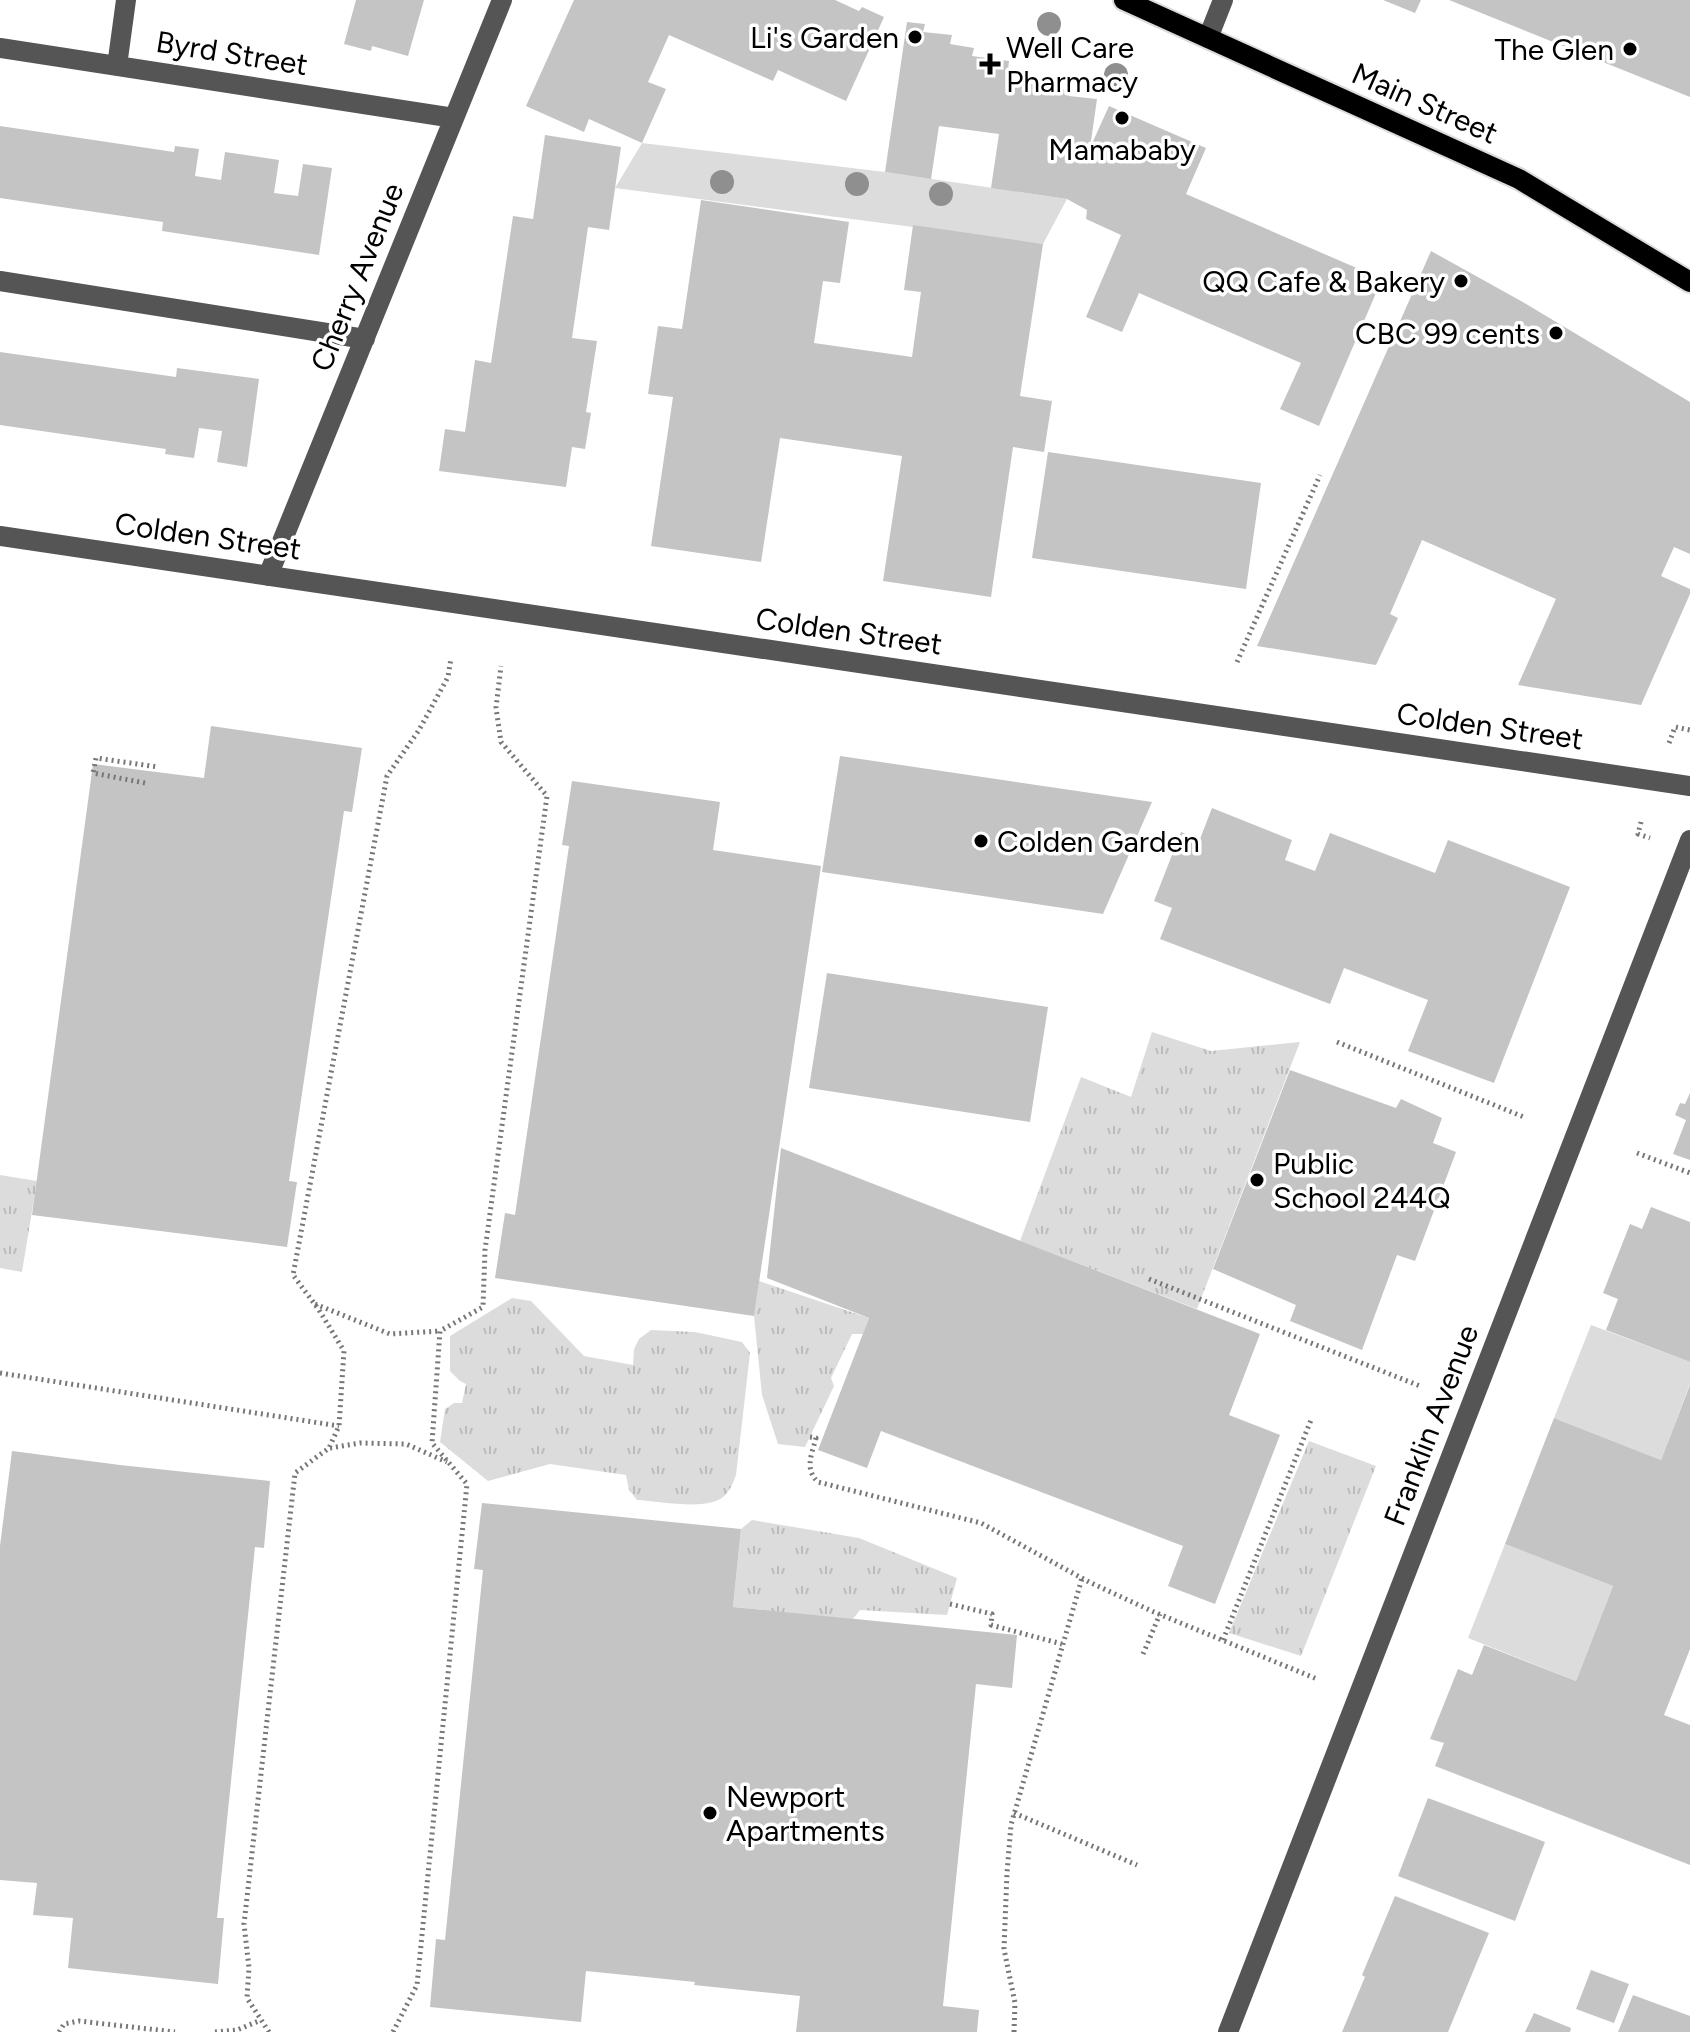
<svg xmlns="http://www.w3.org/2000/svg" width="1690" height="2032" font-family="Figtree,sans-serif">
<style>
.green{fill:#dcdcdc}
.park{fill:url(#park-tufts)}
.building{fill:#c4c4c4}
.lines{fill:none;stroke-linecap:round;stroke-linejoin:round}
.major-casing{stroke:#dbdbdb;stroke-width:24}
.path{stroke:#777;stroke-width:5;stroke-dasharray:2 4;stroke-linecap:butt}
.minor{stroke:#555;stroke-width:20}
.major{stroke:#000;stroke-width:20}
.tree{fill:#8f8f8f}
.poi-dot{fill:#000;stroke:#fff;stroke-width:3}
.labels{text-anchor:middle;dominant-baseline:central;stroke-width:7;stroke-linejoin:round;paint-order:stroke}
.poi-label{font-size:30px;fill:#000;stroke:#fff;text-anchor:end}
.street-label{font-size:30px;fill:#000;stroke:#fff}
</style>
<defs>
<pattern id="park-tufts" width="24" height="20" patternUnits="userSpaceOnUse" patternTransform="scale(2)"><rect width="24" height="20" fill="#dcdcdc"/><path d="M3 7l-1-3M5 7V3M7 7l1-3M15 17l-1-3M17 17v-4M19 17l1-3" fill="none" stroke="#bbb"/></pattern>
</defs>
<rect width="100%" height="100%" fill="#fff"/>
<!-- green -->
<path class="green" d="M642,143L885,172L1067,199L1043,244L615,188Z
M1591,1325L1690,1362V1384L1661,1460L1554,1418Z
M1505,1544L1613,1586L1576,1681L1468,1638Z"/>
<!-- park -->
<path class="park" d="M1152,1032L1211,1051L1300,1042L1197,1309L1020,1241L1081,1077L1131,1097Z
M0,1175L37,1181L22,1272L0,1268Z
M759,1281L869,1318L863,1334H852L831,1378L834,1386L805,1447L778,1444L762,1395L754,1316Z
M512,1298L531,1301L584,1356L633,1365L634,1349L639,1339L651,1330L695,1332L742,1342L750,1353L736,1475C733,1483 730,1491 723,1497C707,1511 659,1501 637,1500L629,1490L626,1475L550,1464L488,1481L440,1442L445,1409L454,1403H462L466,1384L460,1381L450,1371V1336Z
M1309,1441L1376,1466L1301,1656L1229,1633Z
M752,1520L859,1538L957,1578L947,1615L860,1610L853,1619L733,1607L741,1529Z"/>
<!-- building -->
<path class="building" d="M356,0H424L408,56L372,46L371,51L344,44Z
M574,0H835L859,11L862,7L884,17L846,101L778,70L773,81L669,35L648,82L666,89L642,143L589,119L584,132L526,106Z
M1383,0H1421L1415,13Z
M1449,0H1690V97Z
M907,22L925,24L923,32L952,35L950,44L974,48L972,56L1009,61L1007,80L1070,90L1069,96L1097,99L1090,148L1109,106L1206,148L1186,194L1382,279L1319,426L1280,409L1301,363L1139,293L1122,332L1086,317L1121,235L1086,219L1087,210L1067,199L991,188L999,134L939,126L931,179L885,172Z
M0,126L174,152L175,146L199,149L195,176L221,180L225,152L279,160L274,193L298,196L303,164L332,168L319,255L162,231L163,222L0,198Z
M545,135L621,147L609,230L588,227L572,338L597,341L586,412L591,413L585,449L572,447L566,487L439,471L445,429L465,432L475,360L491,363L513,216L533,219Z
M701,200L849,222L840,283L823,281L814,343L912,357L921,292L904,290L913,225L1043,244L1020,396L1052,401L1044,452L1013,447L991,597L883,581L902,456L780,438L761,562L651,546L673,397L648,394L658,326L682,329Z
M1431,251L1521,301L1690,402V554L1674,547L1661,576L1690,589V594L1641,705L1518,685L1556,599L1422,540L1390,614L1398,618L1376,665L1257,646Z
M0,352L176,377L177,368L259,379L247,467L217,462L222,431L199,428L194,458L165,454L166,449L0,425Z
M1048,452L1261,483L1246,589L1032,558Z
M211,726L362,748L352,812L344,811L289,1181L297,1182L287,1247L32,1215L93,764L204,778Z
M840,756L1152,802L1103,914L822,872Z
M572,781L720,802L713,850L821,866L754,1316L495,1278L505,1213L515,1215L569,846L562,845Z
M1212,808L1292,840L1285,860L1315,871L1330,833L1435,873L1448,840L1570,887L1494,1083L1408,1051L1428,1000L1344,968L1330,1004L1160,939L1172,908L1154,901L1181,832L1200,839Z
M827,973L1048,1007L1030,1122L809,1088Z
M1290,1070L1396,1108L1401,1099L1442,1118L1433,1143L1456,1152L1415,1261L1397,1255L1362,1350L1290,1321L1296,1305L1213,1269Z
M1690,1093V1160L1673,1154L1686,1120L1675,1115L1680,1103L1685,1104Z
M781,1148L1260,1334L1229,1415L1280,1435L1215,1604L1168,1586L1183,1546L881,1431L867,1468L818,1450L869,1318L767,1278Z
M1651,1207L1690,1222V1362L1606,1330L1618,1299L1603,1293L1630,1224L1642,1229Z
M1690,1385V1649L1664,1715L1690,1725V1865L1435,1766L1444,1743L1430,1739L1458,1669L1472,1675L1484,1645L1576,1681L1613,1586L1505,1544L1554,1418L1661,1460Z
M12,1451L120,1465L270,1481L264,1548L255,1547L217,1918H224L218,1984L68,1968L73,1918L33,1915L37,1883L0,1880V1546Z
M482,1503L741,1529L733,1607L1017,1635L1012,1688L976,1684L943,2006L979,2010L977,2032H796L800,1996L694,1985L695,1982L586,1971L581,2022L430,2007L436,1939L445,1940L483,1570L474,1569Z
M1428,1798L1545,1842L1515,1921L1398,1876Z
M1395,1896L1489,1933L1448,2032H1342L1365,1977L1362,1975Z
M1591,1970L1629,1984L1614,2023L1576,2009Z
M1633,1995L1690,2016V2032H1618Z
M1534,2013L1571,2028L1570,2032H1525Z"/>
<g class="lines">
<!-- major casing -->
<g class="major-casing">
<path id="major" d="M1124,0L1519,179L1690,282"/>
</g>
<!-- path -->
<path class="path" d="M1237,662L1320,475
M1669,743L1675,727L1690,730
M145,783L93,773L96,758L158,767
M1641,822L1638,834L1650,838
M1337,1042L1524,1117
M1637,1153L1690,1173
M1149,1279L1420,1386
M315,1304L390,1334L440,1331
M0,1373L339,1426
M810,1437L816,1438C812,1454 804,1469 818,1482L981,1523L1089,1582L1154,1612L1317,1679
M330,1448L360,1443L406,1444L447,1462
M950,1604L992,1614L991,1625L1062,1644
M1223,1640L1311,1420
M1143,1654L1160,1614
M1014,1813L1137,1865
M59,2032L64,2024L79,2021L175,2032
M215,2032L237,2030L261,2020
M269,2032L247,1998L249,1968L244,1924L295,1473L329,1448L339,1426L344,1351L319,1310L293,1275L387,776L419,730L448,677L451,658
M393,2032L417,1985L467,1484L432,1443L440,1331L483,1307L485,1250L547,796L501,742L496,708L501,666
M1014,2032L1015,2003L1004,1949L1007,1873L1011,1825L1082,1578"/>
<!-- minor -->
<path class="minor" d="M1208,38L1223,0
M0,48L454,118
M117,66L126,0
M0,281L365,339
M0,536L1690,786
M268,576L502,0
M1228,2032L1690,840"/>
<!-- major -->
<use href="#major" class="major"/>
</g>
<!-- trees -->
<g class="tree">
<circle cx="1049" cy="24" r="12"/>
<circle cx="1116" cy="75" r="12"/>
<circle cx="722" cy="182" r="12"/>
<circle cx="857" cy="184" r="12"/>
<circle cx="941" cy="194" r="12"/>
</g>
<!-- markers -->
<g class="poi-dot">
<circle cx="915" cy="37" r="8"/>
<circle cx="1630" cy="49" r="8"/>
<path d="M986 52h8v8h8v8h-8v8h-8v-8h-8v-8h8z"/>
<circle cx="1122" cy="118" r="8"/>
<circle cx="1461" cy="281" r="8"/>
<circle cx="1556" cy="333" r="8"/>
<circle cx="981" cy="841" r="8"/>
<circle cx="1257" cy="1180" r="8"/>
<circle cx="710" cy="1813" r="8"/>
</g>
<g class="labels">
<!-- poi labels -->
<g class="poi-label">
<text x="899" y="37">Li's Garden</text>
<text x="1006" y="47" text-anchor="start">Well Care<tspan x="1006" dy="34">Pharmacy</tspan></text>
<text x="1614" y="49">The Glen</text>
<text x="1122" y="149" text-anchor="middle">Mamababy</text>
<text x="1445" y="281">QQ Cafe &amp; Bakery</text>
<text x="1540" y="333">CBC 99 cents</text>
<text x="997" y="841" text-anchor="start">Colden Garden</text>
<text x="1273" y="1163" text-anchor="start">Public<tspan x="1273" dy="34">School 244Q</tspan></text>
<text x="726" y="1796" text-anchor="start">Newport<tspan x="726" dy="34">Apartments</tspan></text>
</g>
<!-- street labels -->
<g class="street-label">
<text transform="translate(232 53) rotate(9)">Byrd Street</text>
<text transform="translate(1425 103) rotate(24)">Main Street</text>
<text transform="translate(357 277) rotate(-68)">Cherry Avenue</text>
<text transform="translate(208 536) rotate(8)">Colden Street</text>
<text transform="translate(849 631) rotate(8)">Colden Street</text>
<text transform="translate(1490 726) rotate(8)">Colden Street</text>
<text transform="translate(1431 1425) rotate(-69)">Franklin Avenue</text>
</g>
</g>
</svg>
